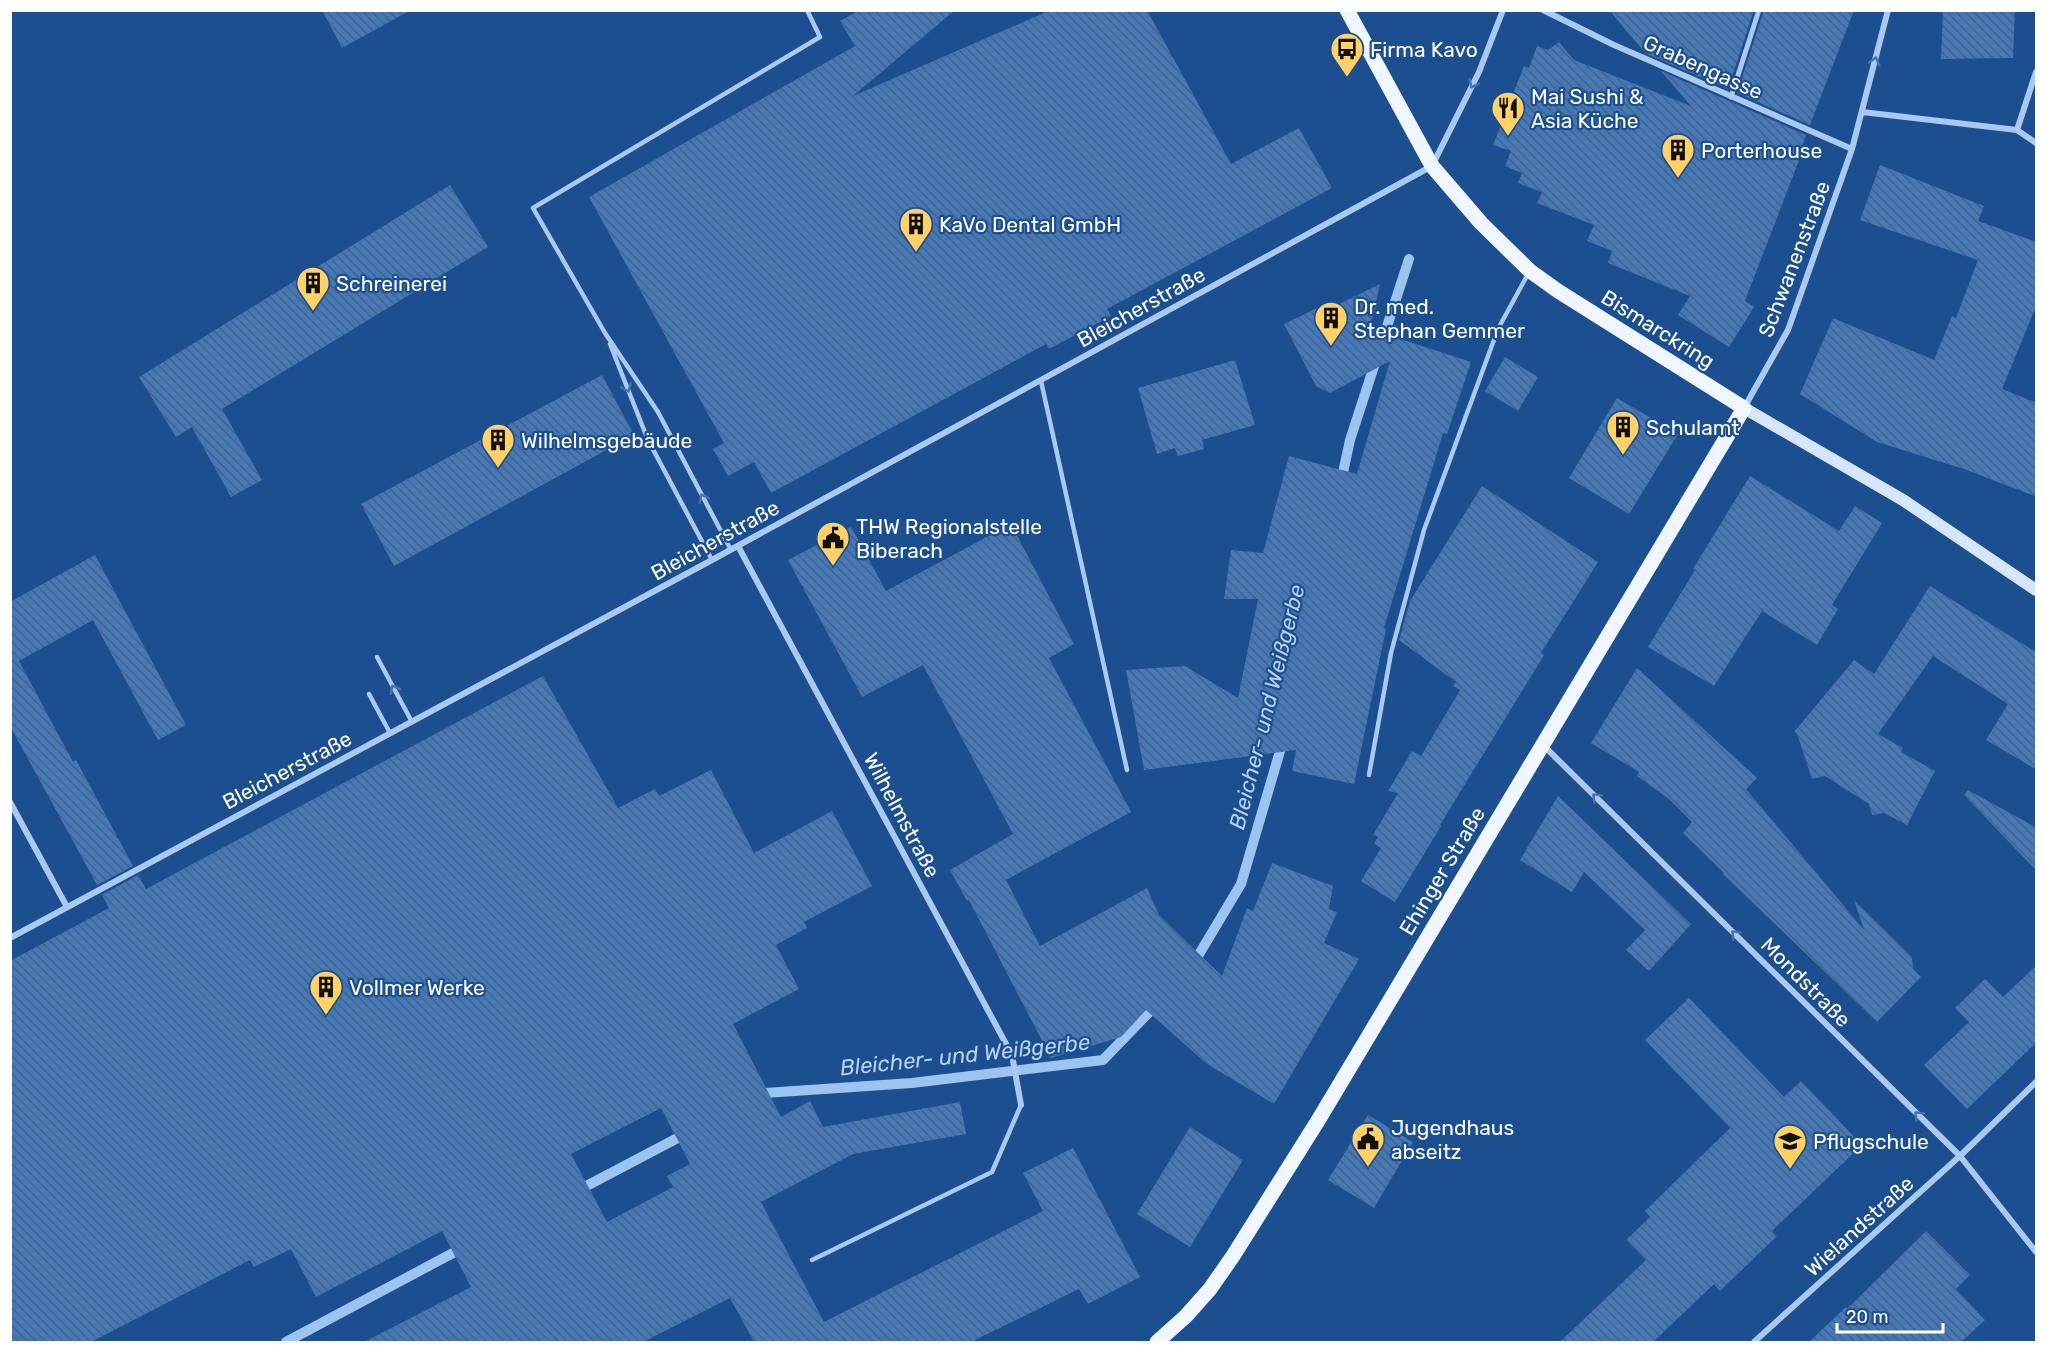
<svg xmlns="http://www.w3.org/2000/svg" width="2047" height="1353" font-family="Rubik,sans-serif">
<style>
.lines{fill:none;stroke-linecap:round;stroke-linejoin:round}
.stream{stroke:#9cc4f0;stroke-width:10}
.building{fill:url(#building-back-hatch);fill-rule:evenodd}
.service{stroke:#a9c9ee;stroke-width:4.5}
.pedestrian{stroke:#a9c9ee;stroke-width:5}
.minor{stroke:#a9c9ee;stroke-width:6}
.secondary{stroke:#d6e6fa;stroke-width:12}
.primary{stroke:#f0f6ff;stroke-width:15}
.oneway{stroke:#4674ac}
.labels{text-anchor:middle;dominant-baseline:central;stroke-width:4.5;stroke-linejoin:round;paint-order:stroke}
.poi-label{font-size:21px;fill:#fff;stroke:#1b4f8f;text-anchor:start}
.street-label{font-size:21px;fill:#fff;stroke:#1b4f8f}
.water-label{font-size:22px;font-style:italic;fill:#b5d3f5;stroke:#1b4f8f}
</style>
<defs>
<pattern id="building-back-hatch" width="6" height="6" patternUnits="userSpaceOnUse" patternTransform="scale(1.5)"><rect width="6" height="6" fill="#4478b7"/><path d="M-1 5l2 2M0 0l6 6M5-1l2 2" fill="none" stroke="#486282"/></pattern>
</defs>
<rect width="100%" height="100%" fill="#1b4f8f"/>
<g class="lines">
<!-- stream -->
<path class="stream" d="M1341,482L1350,440L1409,259
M1192,966L1241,884L1283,741
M756,1097L765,1093L912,1083L1103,1060L1157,1004
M575,1192L689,1132
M286,1342L453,1253"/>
</g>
<!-- building -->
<path class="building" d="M322,10H411L342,48Z
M860,10H955L853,96L1051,10H1147L1231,164L1299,128L1332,188L1107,309L1111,316L1049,349L1046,344L771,493L754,462L728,476L713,449L724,443L589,197L855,46L840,21Z
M1609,10H1754L1728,89L1645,53Z
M1764,10H1854L1810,125L1737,93Z
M1943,10H2015L2013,58L1941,59Z
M1559,42L1574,60L1691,106L1661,71L1806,135L1801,149L1803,150L1745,301L1754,307L1729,347L1678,315L1690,296L1608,263L1612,251L1587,241L1594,225L1537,203L1542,192L1518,183L1522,173L1505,166L1511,151L1493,145L1524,66L1529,68L1537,46L1548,50Z
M1880,165L1984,206L1978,221L2037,242V304L2002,389L2037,403V497L1964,469L1877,442L1800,394L1833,318L1934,360L1952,316L1956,318L1978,260L1860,220Z
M450,185L488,247L222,409L262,480L231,497L192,427L176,437L139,377Z
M1380,284L1370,329L1471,362L1447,434L1443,433L1384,628L1386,629L1354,784L1292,771L1296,750L1144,770L1126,670L1185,666L1238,698L1258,599H1224L1231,550L1263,553L1289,456L1357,474L1390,361L1330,393L1316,386L1284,324L1330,302L1333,307Z
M1505,357L1538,377L1518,411L1485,391Z
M1235,360L1255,425L1202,440L1204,449L1178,456L1175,448L1157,454L1138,388Z
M602,375L634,435L394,566L361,504Z
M1617,398L1678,434L1629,514L1569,478Z
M1750,476L1839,531L1855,506L1882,523L1832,605L1838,609L1817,645L1762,611L1714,686L1648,647L1695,570L1693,569Z
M1482,486L1598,562L1541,653L1544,655L1440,825L1441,826L1395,902L1361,881L1381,848L1374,844L1378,837L1373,835L1398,793L1388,791L1412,751L1421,756L1460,690L1453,686L1456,682L1399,640L1410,601Z
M1011,524L1074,644L1049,658L1131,812L1006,880L1040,946L1147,888L1159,915L1222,976L1247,908L1253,911L1272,863L1333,886L1329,909L1337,912L1324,943L1359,959L1274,1104L1207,1064L1146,1010L1121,1037L1051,1058L969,900L967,901L950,870L1013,834L923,665L862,697L788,560L851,527L886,591Z
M95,555L186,725L158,740L93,620L19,661L73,762L76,760L133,866L97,885L10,726V602Z
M1930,586L2037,653V770L1986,740L2008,704L1933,656L1878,734L1903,748L1901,752L1935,771L1907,825L1884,813L1872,815L1869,804L1825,776L1812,779L1797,734L1794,732L1854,660L1874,674Z
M1637,668L1757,778L1746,789L1864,930L1854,900L1912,957L1913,969L1921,977L1877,1022L1723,874L1724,873L1683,833L1692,822L1669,799L1637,776L1639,772L1591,743Z
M543,676L618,808L655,789L659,796L711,770L754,853L832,811L872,886L804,922L807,928L776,945L799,989L733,1024L781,1117L810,1101L823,1127L960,1102L966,1134L853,1154L761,1202L824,1322L1043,1211L1023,1173L1073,1148L1140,1277L1088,1304L1079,1289L971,1342H754L730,1298L643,1342H364L471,1287L442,1231L316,1297L291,1249L254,1267L250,1260L91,1342H10V961L109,908L102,895L138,875L146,889ZM661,1108L690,1164L667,1176L673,1187L607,1222L571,1154Z
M1968,790L2037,828V871L1964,795Z
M1558,796L1691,924L1649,971L1626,950L1645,930L1584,872L1572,892L1520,860Z
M2037,965V1042L1967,1109L1924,1065L1969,1022L1955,1008L1985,979L2003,997Z
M1689,998L1784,1097L1801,1081L1862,1145L1772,1231L1777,1236L1720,1291L1714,1284L1653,1342H1560L1646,1260L1626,1240L1650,1217L1645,1211L1730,1128L1645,1040Z
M1368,1115L1413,1142L1374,1208L1328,1180Z
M1190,1127L1243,1160L1190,1247L1137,1214Z
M1926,1231L1970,1275L1956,1289L1985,1320L1961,1342H1809L1846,1307L1847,1309Z"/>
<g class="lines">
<!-- service -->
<path class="service" d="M610,344L648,440L712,560
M1041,381L1127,770
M731,550L658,412L605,333L533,208L820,37L807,10
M377,657L412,722
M369,694L390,733
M1369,775L1391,653L1424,530L1498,329L1528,274
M812,1260L992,1172L1021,1105"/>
<!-- pedestrian -->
<path class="pedestrian" d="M1731,97L1759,10"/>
<!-- minor -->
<path class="minor" d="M1543,10L1614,45L1852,149
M1862,112L2017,130L2036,143
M2017,130L2036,72
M1744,408L1788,330L1852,149L1888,10
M738,546L1012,1055L1021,1105
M1544,746L1960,1156L2036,1252
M10,802L67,907
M10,938L712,560L1432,166L1479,72L1503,10
M1754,1342L1960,1156L2036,1082"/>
<!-- secondary -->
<path class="secondary" d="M1744,408L1903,500L2036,590"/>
<!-- primary -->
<path class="primary" d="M1157,1342L1186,1316L1210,1289L1233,1256L1319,1119L1744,408L1558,291L1530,271L1481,223L1432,166L1347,10"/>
</g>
<!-- one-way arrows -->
<defs><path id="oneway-chevron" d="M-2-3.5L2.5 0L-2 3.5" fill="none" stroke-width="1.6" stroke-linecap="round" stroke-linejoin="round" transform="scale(1.5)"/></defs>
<g class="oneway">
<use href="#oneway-chevron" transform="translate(1875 61) rotate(-76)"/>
<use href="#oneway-chevron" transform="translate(1473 84) rotate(116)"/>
<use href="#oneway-chevron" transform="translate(627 388) rotate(68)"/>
<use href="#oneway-chevron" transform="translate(703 498) rotate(-118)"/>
<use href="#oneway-chevron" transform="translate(394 689) rotate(-118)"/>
<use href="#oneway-chevron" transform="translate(1596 797) rotate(-135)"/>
<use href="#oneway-chevron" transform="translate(1735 934) rotate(-135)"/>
<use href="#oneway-chevron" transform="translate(1918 1115) rotate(-135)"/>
</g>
<!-- icons -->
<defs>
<g id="bus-pin" transform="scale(1.725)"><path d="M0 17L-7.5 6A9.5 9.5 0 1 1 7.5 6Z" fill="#ffd166" stroke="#1b4f8f"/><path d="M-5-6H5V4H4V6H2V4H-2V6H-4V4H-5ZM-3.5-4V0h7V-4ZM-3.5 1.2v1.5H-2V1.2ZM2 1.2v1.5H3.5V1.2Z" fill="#111"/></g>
<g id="restaurant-pin" transform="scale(1.725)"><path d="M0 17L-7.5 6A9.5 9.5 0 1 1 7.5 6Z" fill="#ffd166" stroke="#1b4f8f"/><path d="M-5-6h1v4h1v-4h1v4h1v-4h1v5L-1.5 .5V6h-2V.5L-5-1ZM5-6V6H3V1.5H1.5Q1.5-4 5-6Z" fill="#111"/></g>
<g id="building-pin" transform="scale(1.725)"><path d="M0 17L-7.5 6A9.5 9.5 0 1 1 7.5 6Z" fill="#ffd166" stroke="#1b4f8f"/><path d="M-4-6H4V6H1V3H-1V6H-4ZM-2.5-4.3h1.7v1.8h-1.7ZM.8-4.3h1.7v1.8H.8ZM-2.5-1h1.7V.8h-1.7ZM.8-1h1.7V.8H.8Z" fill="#111"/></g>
<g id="civic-pin" transform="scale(1.725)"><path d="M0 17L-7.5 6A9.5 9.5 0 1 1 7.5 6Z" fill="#ffd166" stroke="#1b4f8f"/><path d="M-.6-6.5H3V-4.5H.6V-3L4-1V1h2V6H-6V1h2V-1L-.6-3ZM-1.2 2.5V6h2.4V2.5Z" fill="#111"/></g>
<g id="school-pin" transform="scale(1.725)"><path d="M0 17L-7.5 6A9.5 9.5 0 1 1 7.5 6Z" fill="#ffd166" stroke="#1b4f8f"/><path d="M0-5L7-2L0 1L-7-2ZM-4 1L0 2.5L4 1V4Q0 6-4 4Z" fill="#111"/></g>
</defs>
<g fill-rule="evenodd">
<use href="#bus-pin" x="1347" y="49"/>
<use href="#restaurant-pin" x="1508" y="108"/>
<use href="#building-pin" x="1678" y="150"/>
<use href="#building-pin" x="916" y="224"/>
<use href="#building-pin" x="313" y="283"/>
<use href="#building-pin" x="1331" y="318"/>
<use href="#building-pin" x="1623" y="427"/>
<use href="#building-pin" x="498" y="440"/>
<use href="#civic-pin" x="833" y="538"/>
<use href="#building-pin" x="326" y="987"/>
<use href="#civic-pin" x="1368" y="1139"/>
<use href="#school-pin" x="1790" y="1141"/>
</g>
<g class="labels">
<!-- poi labels -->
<g class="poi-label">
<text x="1370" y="49">Firma Kavo</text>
<text x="1531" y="96">Mai Sushi &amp;<tspan x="1531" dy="24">Asia Küche</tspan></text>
<text x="1701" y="150">Porterhouse</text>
<text x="939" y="224">KaVo Dental GmbH</text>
<text x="336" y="283">Schreinerei</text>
<text x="1354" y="306">Dr. med.<tspan x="1354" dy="24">Stephan Gemmer</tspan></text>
<text x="1646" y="427">Schulamt</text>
<text x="521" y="440">Wilhelmsgebäude</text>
<text x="856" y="526">THW Regionalstelle<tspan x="856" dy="24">Biberach</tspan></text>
<text x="349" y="987">Vollmer Werke</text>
<text x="1391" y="1127">Jugendhaus<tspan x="1391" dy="24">abseitz</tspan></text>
<text x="1813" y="1141">Pflugschule</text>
</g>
<!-- street labels -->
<g class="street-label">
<text transform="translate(1703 67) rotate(24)">Grabengasse</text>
<text transform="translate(1794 259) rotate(-69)">Schwanenstraße</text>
<text transform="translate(1141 307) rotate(-29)">Bleicherstraße</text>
<text transform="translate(1658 329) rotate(32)">Bismarckring</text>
<text transform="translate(715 540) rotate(-29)">Bleicherstraße</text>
<text transform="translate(287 770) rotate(-28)">Bleicherstraße</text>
<text transform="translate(902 815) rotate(62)">Wilhelmstraße</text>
<text transform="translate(1442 871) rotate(-59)">Ehinger Straße</text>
<text transform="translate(1806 982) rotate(45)">Mondstraße</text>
<text transform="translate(1859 1226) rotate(-42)">Wielandstraße</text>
</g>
<!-- water labels -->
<g class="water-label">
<text transform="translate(1267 707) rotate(-76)">Bleicher- und Weißgerbe</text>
<text transform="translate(965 1055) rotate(-6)">Bleicher- und Weißgerbe</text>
</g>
</g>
<!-- border -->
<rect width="2047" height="1353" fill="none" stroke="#ffffff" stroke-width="24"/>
<!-- scale -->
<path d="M1837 1323v9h106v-9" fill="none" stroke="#ffffff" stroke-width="3"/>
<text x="1846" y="1323" font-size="18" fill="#ffffff" stroke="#1b4f8f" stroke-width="4.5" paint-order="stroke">20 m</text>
</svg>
